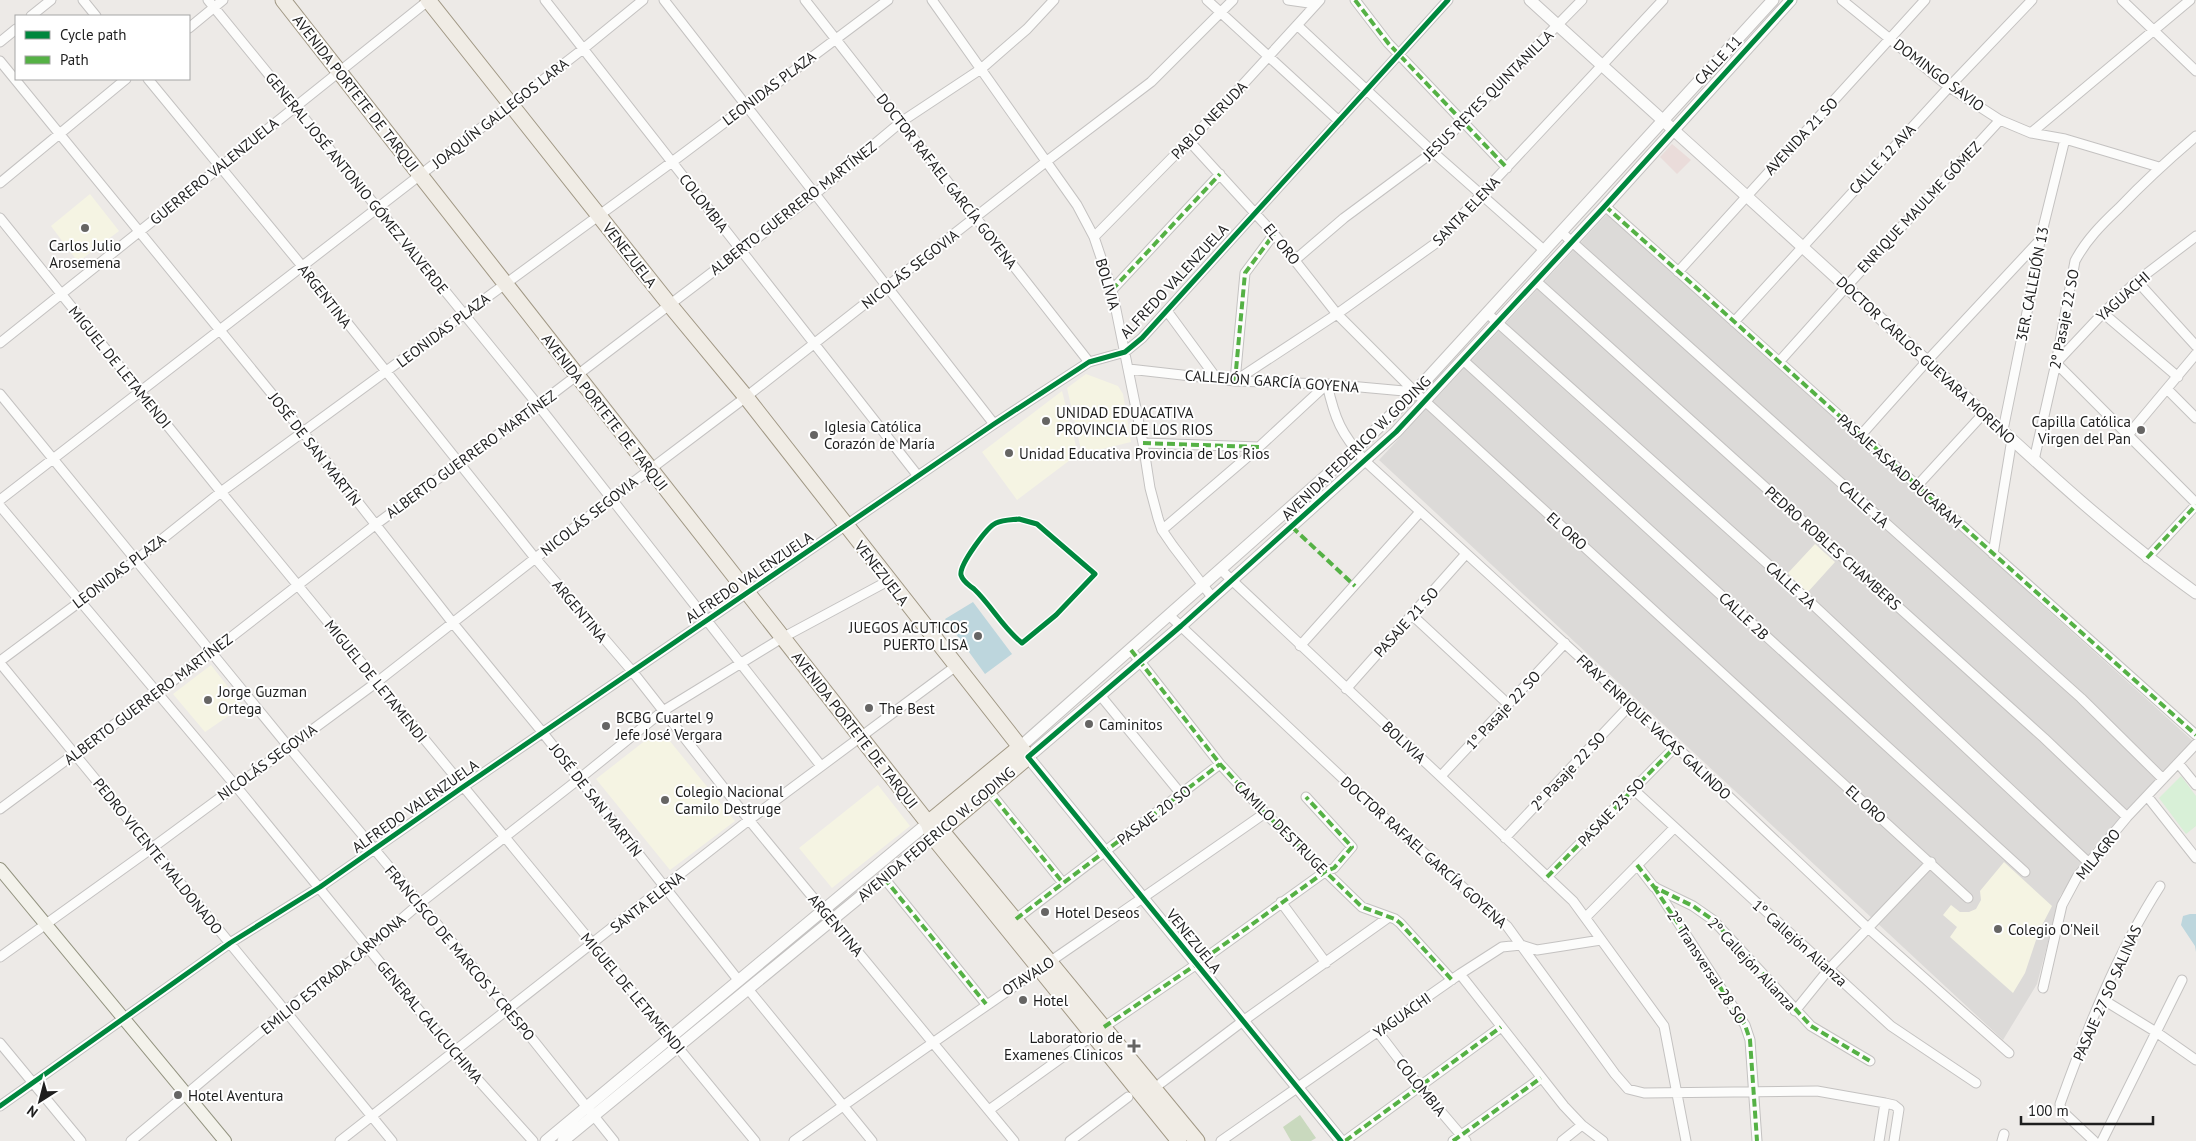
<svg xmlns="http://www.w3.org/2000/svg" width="2196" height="1141" font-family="'PT Sans',sans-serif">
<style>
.residential{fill:#dcdad8}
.commercial{fill:#eadcda}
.education{fill:#f5f4e3}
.forest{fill:#c9d9be}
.park{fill:#d8f0d7}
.water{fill:#bdd6dd}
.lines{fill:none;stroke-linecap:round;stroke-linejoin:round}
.minor-casing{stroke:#c4c2c1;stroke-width:11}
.tertiary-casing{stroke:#c4c2c1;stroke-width:13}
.secondary-casing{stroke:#949481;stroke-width:14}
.primary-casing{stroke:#a19885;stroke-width:17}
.minor{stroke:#fcfcfb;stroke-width:9}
.tertiary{stroke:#fcfcfb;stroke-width:11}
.secondary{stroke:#f3f2eb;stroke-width:12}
.primary{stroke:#f0ece5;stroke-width:15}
.quiet{stroke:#55b145;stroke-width:4;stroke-dasharray:8 4;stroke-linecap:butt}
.cycleway-casing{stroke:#fff;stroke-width:8}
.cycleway{stroke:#00873e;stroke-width:5}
.poi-dot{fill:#666564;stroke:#fff;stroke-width:2}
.labels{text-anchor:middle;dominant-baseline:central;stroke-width:4;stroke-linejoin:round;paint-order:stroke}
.street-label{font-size:15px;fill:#1e1e1e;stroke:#fff}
.poi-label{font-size:15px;fill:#1e1e1e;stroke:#fff;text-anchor:start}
</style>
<rect width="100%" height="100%" fill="#edeae7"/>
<!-- residential -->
<path class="residential" d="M1608,213L2193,741L2138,798L2095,846L2060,896L2037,984L2003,1040L1379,460Z"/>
<!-- commercial -->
<path class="commercial" d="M1672,144L1691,160L1677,174L1660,157Z"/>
<!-- education -->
<path class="education" d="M90,194L119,231L78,262L51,226Z
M1086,374L1118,386L1123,394L1131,442L1082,454L1067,388Z
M1062,391L1078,454L1017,500L982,452Z
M1815,544L1835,562L1807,593L1788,573Z
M211,665L243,706L205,732L173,694Z
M660,729L735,821L670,870L596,779Z
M878,785L910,826L832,888L799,848Z
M2004,862L2052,906L2039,931L2025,973L2013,993L1950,937L1957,927L1943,915L1951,905L1960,912H1969L1976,909L1981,900L1980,891Z"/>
<!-- forest -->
<path class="forest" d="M1300,1115L1316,1138L1311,1141H1291L1283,1127Z"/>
<!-- park -->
<path class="park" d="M2181,776L2196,796V826L2186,834L2159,798Z"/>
<!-- water -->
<path class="water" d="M973,602L1012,654L985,674L945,619Z
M2190,914H2196V952L2195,946L2181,925L2183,916Z"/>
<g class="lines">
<!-- minor casing -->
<g class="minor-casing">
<path id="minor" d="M83,0L96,16
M208,0L538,405L821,766
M545,0L918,476
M664,0L994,424
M805,0L1089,362
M932,0L1077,205L1094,237L1112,290L1143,443L1150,488L1158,518L1162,530L1173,546L1212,597
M1207,0L1339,121
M1288,0L1316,4
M1355,0L1388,43L1507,168
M1842,0L1949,87L2000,120L2031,133L2065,139L2159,167
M2122,0L2196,71
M31,16L51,0
M1297,25L1433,152L1545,251
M189,28L223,0
M0,42L16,29
M0,61L303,432L452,622L543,733L739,981
M148,79L302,266L535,558L632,671L749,820L1014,1141
M2031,133L2190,0
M1189,141L1274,234L1337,314L1415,392L1968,898
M0,183L126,79
M1605,206L2196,735
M0,218L221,492L755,1141
M1561,232L2081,698L2163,779
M2196,236L2137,281L2103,313L2056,363L2196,503
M1094,237L1225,104L1320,0
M1295,260L1344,218L1433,152L1582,0
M1678,272L1925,0
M1536,281L2044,738L2127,817
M2137,281L2196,346
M1112,290L1220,174
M1167,311L1217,379
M2103,313L2178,377
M1488,314L1808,600L2089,863
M1734,322L1949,87L2032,0
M0,343L429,0
M1463,360L2025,872
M1779,362L1846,287L2000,120
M1129,369L1235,381L1327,384L1415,392
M1235,381L1337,314L1436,243L1663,0
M1235,381L1245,273L1274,234
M1327,384C1335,420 1341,433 1365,461L1631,704L1869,929L2009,1053
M2167,389L2196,418
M0,394L288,746L509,1010L614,1141
M2003,430L2036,268L2040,240L2065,139
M1861,435L1927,361L2039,241
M2128,435L2196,354
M1143,443L1259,447
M2034,460L2056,363L2075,261C2086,240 2102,224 2119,208C2144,182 2169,159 2196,136
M1917,486L1984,413
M0,500L583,49L643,0
M0,506L235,785L454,1053L533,1141
M1162,530L1259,447L1327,384
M1993,554L2012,439
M2147,558L2196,505
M1220,569L1573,901L1664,1026L1686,1141
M1412,615L1508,704
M1170,616L1387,820L1507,926L1615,1074L1628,1089L1644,1093L1817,1091L1885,1103L1894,1105L1899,1109L1894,1141
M1300,646L1420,512
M1131,650L1220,764L1265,813L1362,907L1395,919L1400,923L1452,980
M0,661L136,560L221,492L672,162L888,0
M0,663L392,1141
M1346,689L1465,555
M1100,695L1181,794
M2178,763L2196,785
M1441,776L1565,643
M1633,789L1891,1026L1976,1083
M988,790L1063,883
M2147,796L2196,858
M0,809L212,652L375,525L538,405L815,194L901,122L981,69L1027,29L1054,0
M1505,838L1631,704
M1637,865L1654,887L1693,906L1713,920L1811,1026L1870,1061
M1547,877L1675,747
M884,878L986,1004
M1655,887L1745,1025L1750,1040L1757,1141
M1281,902L1326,963
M1586,917L1674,828
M1016,919L1220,764
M0,957L152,848L377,682L611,499L746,397L1047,161L1151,82L1233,0
M1460,974L1564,1106L1582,1125L1603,1141
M2043,988L2062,905L2077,877L2127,817L2196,744
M748,989L872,1141
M2102,999L2156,1032L2196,1060
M1795,1011L1829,969L1931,862
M1104,1027L1197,964L1326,871L1334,868L1352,847L1306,797
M1378,1032L1420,1087L1466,1141
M0,1043L81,1141
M1161,1083L1243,1021L1389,917
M0,1106L230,943L320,887L463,787L994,424L1089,362L1125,352L1142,338L1448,0
M989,1110L1093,1035
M131,1141L285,1011L368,948L419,904L579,779L663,711L782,638L888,581
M340,1141L749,820L956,666
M794,1141C949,1029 1108,923 1265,813
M1070,1141L1128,1097
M1221,1141L1460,974L1502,947L1521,945L1537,950L1601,940
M1345,1141L1501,1027
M1453,1141L1541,1078
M1562,1141L1582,1125
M1879,1141L1885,1103
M2002,1141L2004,1134
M2094,1141L2061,1110L2060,1104C2087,1029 2117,953 2160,886
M2102,1141L2182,980"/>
</g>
<!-- tertiary casing -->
<g class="tertiary-casing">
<path id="tertiary" d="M1530,0C1655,114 1781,226 1905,341C2000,427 2091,518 2196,593
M1020,747L1355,450L1415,392L1773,0
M546,1141L928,823
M563,1141L933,837
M1341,1141L1028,757L1181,626L1396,432L1605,206L1791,0"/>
</g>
<!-- secondary casing -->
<g class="secondary-casing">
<path id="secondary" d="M0,869L225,1141"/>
</g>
<!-- primary casing -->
<g class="primary-casing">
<path id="primary" d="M283,0L928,823L933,837L1179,1141
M428,0L669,304L746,397L1028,757L933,837
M928,823L1020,747
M932,825L941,830L1197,1141"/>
</g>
<!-- minor -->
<use href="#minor" class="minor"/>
<!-- tertiary -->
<use href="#tertiary" class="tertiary"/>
<!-- secondary -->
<use href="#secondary" class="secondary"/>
<!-- primary -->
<use href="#primary" class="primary"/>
<!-- quiet -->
<path class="quiet" d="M1355,0L1388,43L1507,168
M1605,206L2196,735
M1112,290L1220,174
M1235,381L1245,273L1274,234
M1143,443L1259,447
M1292,527L1355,586
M2147,558L2196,505
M1131,650L1220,764L1265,813L1362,907L1395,919L1400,923L1452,980
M988,790L1063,883
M1637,865L1654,887L1693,906L1713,920L1811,1026L1870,1061
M1547,877L1675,747
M884,878L986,1004
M1654,887L1745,1025L1750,1040L1757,1141
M1016,919L1220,764
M1104,1027L1197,964L1326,871L1334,868L1352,847L1306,797
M1345,1141L1501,1027
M1453,1141L1541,1078"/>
<!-- cycleway casing -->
<g class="cycleway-casing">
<path id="cycleway" d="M1019,519L1037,524L1095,574L1056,615L1022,643C1002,627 992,606 974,589C969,585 963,582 961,575C959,565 987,527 996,523C1003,520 1011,520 1019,519Z
M0,1106L230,943L320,887L463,787L994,424L1089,362L1125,352L1142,338L1448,0
M1341,1141L1028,757L1181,626L1396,432L1605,206L1791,0"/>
</g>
<!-- cycleway -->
<use href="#cycleway" class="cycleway"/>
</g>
<!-- markers -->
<g class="poi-dot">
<circle cx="85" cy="228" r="5"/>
<circle cx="1046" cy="421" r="5"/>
<circle cx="2141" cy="430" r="5"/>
<circle cx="814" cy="435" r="5"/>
<circle cx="1009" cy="453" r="5"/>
<circle cx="978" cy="636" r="5"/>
<circle cx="208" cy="700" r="5"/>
<circle cx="869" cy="708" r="5"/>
<circle cx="1089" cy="724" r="5"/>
<circle cx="606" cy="726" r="5"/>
<circle cx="665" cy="800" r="5"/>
<circle cx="1045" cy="912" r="5"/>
<circle cx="1998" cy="929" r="5"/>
<circle cx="1023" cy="1000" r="5"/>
<path d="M1131.5 1038.5h5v5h5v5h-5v5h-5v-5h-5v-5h5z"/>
<circle cx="178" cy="1095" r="5"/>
</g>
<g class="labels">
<!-- street labels -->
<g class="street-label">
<text transform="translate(1718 60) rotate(-47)">CALLE 11</text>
<text transform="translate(1939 75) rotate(37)">DOMINGO SAVIO</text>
<text transform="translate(769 88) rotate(-37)">LEONIDAS PLAZA</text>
<text transform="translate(356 93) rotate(52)">AVENIDA PORTETE DE TARQUI</text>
<text transform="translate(1488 95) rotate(-45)">JESUS REYES QUINTANILLA</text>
<text transform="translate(500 113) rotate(-38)">JOAQUÍN GALLEGOS LARA</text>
<text transform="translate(1209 120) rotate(-46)">PABLO NERUDA</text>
<text transform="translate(1801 136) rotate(-47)">AVENIDA 21 SO</text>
<text transform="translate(1882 159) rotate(-47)">CALLE 12 AVA</text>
<text transform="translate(214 171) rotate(-39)">GUERRERO VALENZUELA</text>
<text transform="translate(947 181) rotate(52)">DOCTOR RAFAEL GARCÍA GOYENA</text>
<text transform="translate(357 183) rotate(51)">GENERAL JOSÉ ANTONIO GÓMEZ VALVERDE</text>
<text transform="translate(704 203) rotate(52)">COLOMBIA</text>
<text transform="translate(1919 207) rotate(-47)">ENRIQUE MAULME GÓMEZ</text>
<text transform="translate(793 208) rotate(-38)">ALBERTO GUERRERO MARTÍNEZ</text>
<text transform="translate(1466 211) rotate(-46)">SANTA ELENA</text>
<text transform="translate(1282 244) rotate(51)">EL ORO</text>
<text transform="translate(630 255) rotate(52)">VENEZUELA</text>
<text transform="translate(910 269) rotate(-38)">NICOLÁS SEGOVIA</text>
<text transform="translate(1174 281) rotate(-47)">ALFREDO VALENZUELA</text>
<text transform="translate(1108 284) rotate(74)">BOLIVIA</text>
<text transform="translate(2032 284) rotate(-79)">3ER. CALLEJÓN 13</text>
<text transform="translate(325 296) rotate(52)">ARGENTINA</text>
<text transform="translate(2123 296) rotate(-42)">YAGUACHI</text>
<text transform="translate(2064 319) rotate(-79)">2º Pasaje 22 SO</text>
<text transform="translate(443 330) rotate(-37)">LEONIDAS PLAZA</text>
<text transform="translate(1926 360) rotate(43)">DOCTOR CARLOS GUEVARA MORENO</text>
<text transform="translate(120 367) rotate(51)">MIGUEL DE LETAMENDI</text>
<text transform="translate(1272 381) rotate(4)">CALLEJÓN GARCÍA GOYENA</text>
<text transform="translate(605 412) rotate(52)">AVENIDA PORTETE DE TARQUI</text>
<text transform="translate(1356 448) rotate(-44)">AVENIDA FEDERICO W. GODING</text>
<text transform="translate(315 449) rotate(52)">JOSÉ DE SAN MARTÍN</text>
<text transform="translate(471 454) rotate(-36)">ALBERTO GUERRERO MARTÍNEZ</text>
<text transform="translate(1900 471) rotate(42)">PASAJE ASAAD BUCARAM</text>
<text transform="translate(1864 504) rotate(42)">CALLE 1A</text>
<text transform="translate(589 516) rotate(-38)">NICOLÁS SEGOVIA</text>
<text transform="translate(1567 531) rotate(42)">EL ORO</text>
<text transform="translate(1833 548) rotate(42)">PEDRO ROBLES CHAMBERS</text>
<text transform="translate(119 571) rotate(-37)">LEONIDAS PLAZA</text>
<text transform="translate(882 573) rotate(52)">VENEZUELA</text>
<text transform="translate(749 577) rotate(-34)">ALFREDO VALENZUELA</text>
<text transform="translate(1791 585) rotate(42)">CALLE 2A</text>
<text transform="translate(580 611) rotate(50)">ARGENTINA</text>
<text transform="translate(1744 616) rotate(43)">CALLE 2B</text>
<text transform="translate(1406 622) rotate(-48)">PASAJE 21 SO</text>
<text transform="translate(376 681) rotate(51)">MIGUEL DE LETAMENDI</text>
<text transform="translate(148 699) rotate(-37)">ALBERTO GUERRERO MARTÍNEZ</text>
<text transform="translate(1503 710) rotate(-47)">1º Pasaje 22 SO</text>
<text transform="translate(1654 727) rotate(43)">FRAY ENRIQUE VACAS GALINDO</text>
<text transform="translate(855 730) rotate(52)">AVENIDA PORTETE DE TARQUI</text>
<text transform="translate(1404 742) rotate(43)">BOLIVIA</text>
<text transform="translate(267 762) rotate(-36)">NICOLÁS SEGOVIA</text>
<text transform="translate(1568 771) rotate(-47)">2º Pasaje 22 SO</text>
<text transform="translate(596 800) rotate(52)">JOSÉ DE SAN MARTÍN</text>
<text transform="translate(1866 804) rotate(42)">EL ORO</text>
<text transform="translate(415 806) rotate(-35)">ALFREDO VALENZUELA</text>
<text transform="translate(1611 812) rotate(-46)">PASAJE 23 SO</text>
<text transform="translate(1154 815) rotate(-37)">PASAJE 20 SO</text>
<text transform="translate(1281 827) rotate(45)">CAMILO DESTRUGE</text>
<text transform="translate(936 834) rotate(-40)">AVENIDA FEDERICO W. GODING</text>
<text transform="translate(1424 852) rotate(42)">DOCTOR RAFAEL GARCÍA GOYENA</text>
<text transform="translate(2098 854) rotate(-51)">MILAGRO</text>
<text transform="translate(158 856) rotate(51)">PEDRO VICENTE MALDONADO</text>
<text transform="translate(647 902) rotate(-38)">SANTA ELENA</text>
<text transform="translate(836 925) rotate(50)">ARGENTINA</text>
<text transform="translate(1194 941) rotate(51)">VENEZUELA</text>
<text transform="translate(1800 943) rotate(42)">1º Callejón Alianza</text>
<text transform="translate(460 953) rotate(50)">FRANCISCO DE MARCOS Y CRESPO</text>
<text transform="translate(1752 964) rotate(47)">2º Callejón Alianza</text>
<text transform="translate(1707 967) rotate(57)">2º Transversal 28 SO</text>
<text transform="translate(333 974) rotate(-39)">EMILIO ESTRADA CARMONA</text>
<text transform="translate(1028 976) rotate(-33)">OTAVALO</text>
<text transform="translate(633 993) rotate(50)">MIGUEL DE LETAMENDI</text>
<text transform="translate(2107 993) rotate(-66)">PASAJE 27 SO SALINAS</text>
<text transform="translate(1402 1015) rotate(-35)">YAGUACHI</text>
<text transform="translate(430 1022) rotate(50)">GENERAL CALICUCHIMA</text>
<text transform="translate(1421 1087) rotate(51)">COLOMBIA</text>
</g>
<!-- poi labels -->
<g class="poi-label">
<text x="85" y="245" text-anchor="middle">Carlos Julio<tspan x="85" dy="17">Arosemena</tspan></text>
<text x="1056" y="412">UNIDAD EDUACATIVA<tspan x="1056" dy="17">PROVINCIA DE LOS RIOS</tspan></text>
<text x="2131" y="421" text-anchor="end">Capilla Católica<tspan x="2131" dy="17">Virgen del Pan</tspan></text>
<text x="824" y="426">Iglesia Católica<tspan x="824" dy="17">Corazón de María</tspan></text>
<text x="1019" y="453">Unidad Educativa Provincia de Los Rios</text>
<text x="968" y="627" text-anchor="end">JUEGOS ACUTICOS<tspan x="968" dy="17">PUERTO LISA</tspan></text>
<text x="218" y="691">Jorge Guzman<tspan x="218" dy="17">Ortega</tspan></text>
<text x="879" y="708">The Best</text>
<text x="616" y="717">BCBG Cuartel 9<tspan x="616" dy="17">Jefe José Vergara</tspan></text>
<text x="1099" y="724">Caminitos</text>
<text x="675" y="791">Colegio Nacional<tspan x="675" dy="17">Camilo Destruge</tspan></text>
<text x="1055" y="912">Hotel Deseos</text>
<text x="2008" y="929">Colegio O'Neil</text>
<text x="1033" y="1000">Hotel</text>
<text x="1123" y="1037" text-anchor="end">Laboratorio de<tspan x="1123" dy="17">Examenes Clinicos</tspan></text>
<text x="188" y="1095">Hotel Aventura</text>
</g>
</g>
<!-- legend -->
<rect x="15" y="15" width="175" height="65" fill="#ffffff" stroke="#a5a5a5"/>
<rect x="25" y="31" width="25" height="8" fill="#00873e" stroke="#a5a5a5"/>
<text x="60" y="40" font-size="15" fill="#1e1e1e">Cycle path</text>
<rect x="25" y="56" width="25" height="8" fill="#55b145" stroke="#a5a5a5"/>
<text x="60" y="65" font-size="15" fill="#1e1e1e">Path</text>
<!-- north arrow -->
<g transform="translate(40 1101) rotate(216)" stroke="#ffffff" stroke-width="4" paint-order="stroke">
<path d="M0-4L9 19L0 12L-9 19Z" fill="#1e1e1e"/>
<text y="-8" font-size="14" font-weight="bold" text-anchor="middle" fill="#1e1e1e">N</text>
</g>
<!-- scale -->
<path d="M2021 1116v8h132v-8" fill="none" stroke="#1e1e1e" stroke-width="2.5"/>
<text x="2028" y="1116" font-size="15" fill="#1e1e1e" stroke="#ffffff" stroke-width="4" paint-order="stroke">100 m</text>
</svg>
